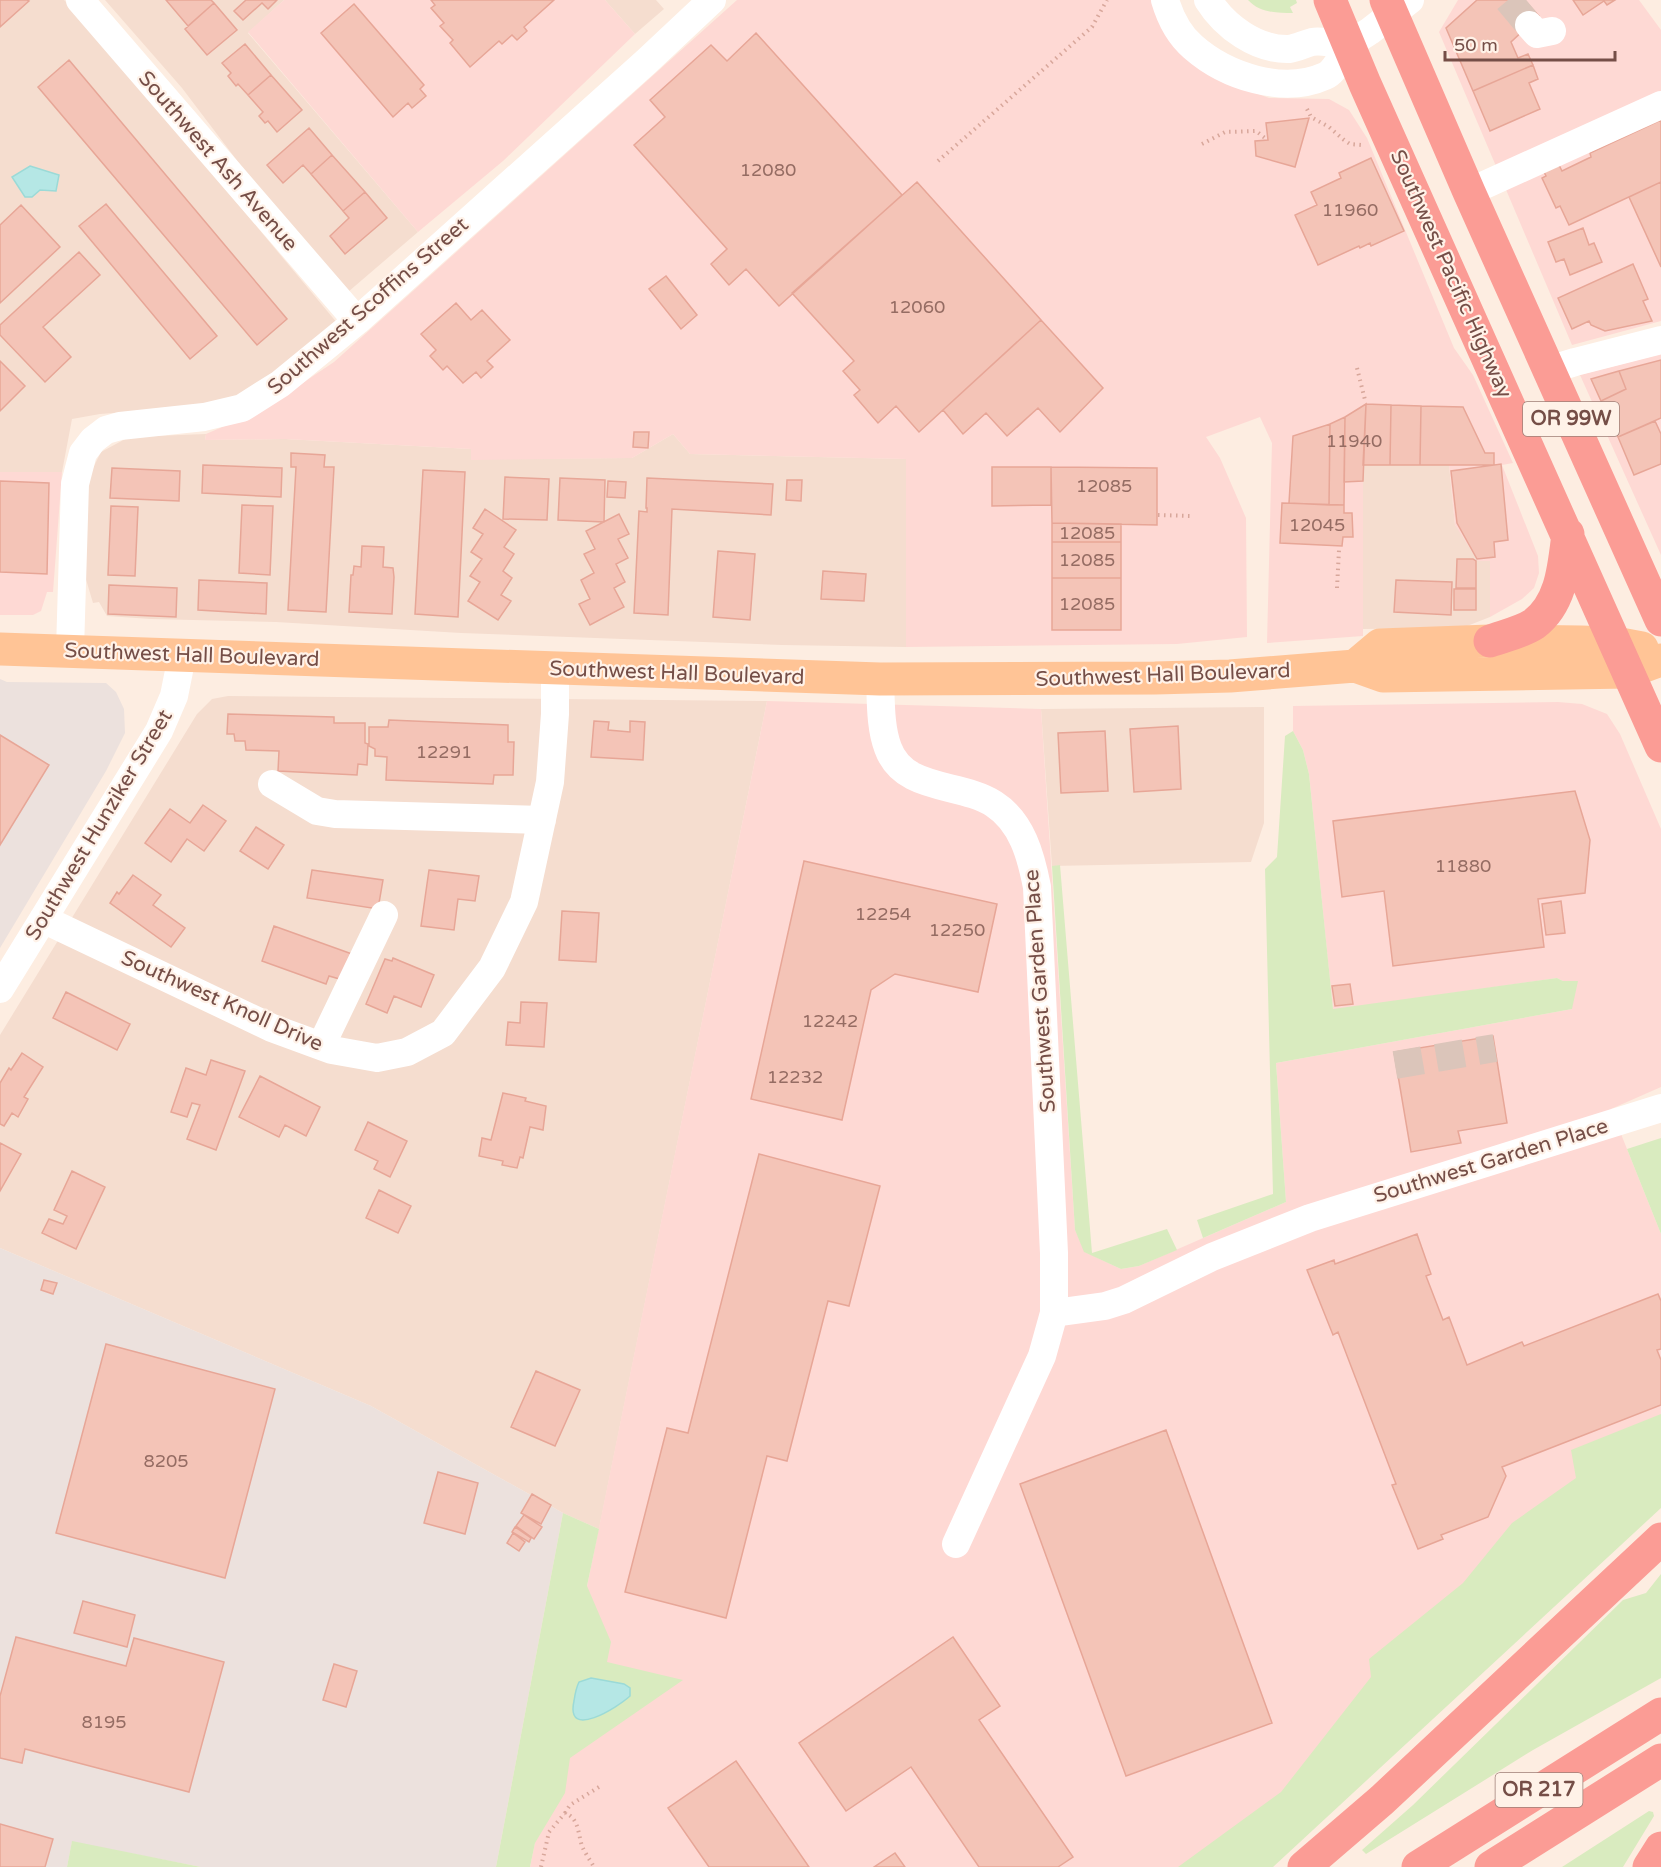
<svg xmlns="http://www.w3.org/2000/svg" width="1661" height="1867" font-family="'Varela Round',sans-serif">
<style>
.residential{fill:#f5ddcf}
.commercial{fill:#fed9d4}
.industrial{fill:#ece1dd}
.green{fill:#d9ebbf}
.water{fill:#b5e7e5;stroke:#9bdad7;stroke-width:1.5}
.building{fill:#f4c4b7;stroke:#e7a697;stroke-width:1.5}
.lines{fill:none;stroke-linecap:round;stroke-linejoin:round}
.minor-tunnel{stroke:#dbc5ba;stroke-width:28;stroke-dasharray:28 14;stroke-linecap:butt}
.path{stroke:#d8a79b;stroke-width:4;stroke-dasharray:1.5 4.5;stroke-linecap:butt}
.minor{stroke:#fff;stroke-width:28}
.major{stroke:#ffc496;stroke-width:33}
.highway{stroke:#fb9c95;stroke-width:33}
.labels{text-anchor:middle;dominant-baseline:central;stroke-width:4.5;stroke-linejoin:round;paint-order:stroke}
.number-label{font-size:18px;fill:#956c63}
.shield{fill:#fff2e8;stroke:#9e7f77;stroke-width:1.5}
.shield-label{font-size:20px;font-weight:bold;fill:#754e47}
.street-label{font-size:21px;fill:#754e47;stroke:#fff2e8}
</style>
<rect width="100%" height="100%" fill="#fdede1"/>
<!-- residential -->
<path class="residential" d="M0,0H64L86,22L338,324L268,379L232,400L166,409L100,414L72,419L62,472H0Z
M105,0H284L248,33L418,232L348,292L245,171L182,88Z
M605,0H656L664,9L635,34Z
M206,434L205,440L285,439L471,449V459L632,458L673,434L690,454L907,459L906,647L782,645L461,633L276,622L151,619L107,616L99,602L93,603L85,576L87,480L101,452L129,437Z
M1363,465H1449L1455,525L1490,561V617L1467,626L1444,628L1363,629Z
M228,696L767,701L599,1529L563,1513L371,1406L0,1248V1035L197,714L212,699Z
M1264,707V823L1251,862L1052,866L1041,709Z"/>
<!-- commercial -->
<path class="commercial" d="M284,0H605L635,34L503,161L418,232L248,32Z
M737,0H1157L1213,77L1269,98L1329,99L1349,110L1367,138L1454,348L1473,375L1513,463L1502,465L1538,556L1539,573L1534,588L1522,599L1490,617V561H1478L1455,525L1449,465H1363V636L1267,643L1272,443L1260,417L1206,437L1220,458L1246,518L1247,637L1177,644L906,647V459L690,454L673,434L632,458L471,460V449L285,439L205,440L206,434L264,409L334,362Z
M1458,0H1639L1661,30V182L1629,197L1661,267V321L1572,345L1439,32Z
M1661,354V555L1580,375Z
M0,472H62L53,592H47L41,611L33,615H0Z
M767,701L1041,709L1075,1230L1085,1252L1121,1269L1139,1266L1286,1202L1276,1063L1572,1009L1563,981L1557,978L1333,1010L1309,774L1303,750L1293,731V706L1558,702L1582,704L1607,714L1620,734L1661,829V1087L1611,1109L1661,1234V1443L1245,1867H530Z"/>
<!-- industrial -->
<path class="industrial" d="M0,679L7,682L106,683L116,692L124,709L125,733L106,771L0,948Z
M0,1248L371,1406L563,1513L496,1867H201L72,1842L67,1867H0Z"/>
<!-- green -->
<path class="green" d="M1248,0H1296L1297,3L1290,7L1293,13C1277,13 1260,13 1248,0Z
M1293,731L1303,750L1309,774L1333,1009L1557,978L1563,981H1578L1572,1009L1276,1063L1286,1202L1203,1238L1197,1220L1273,1194L1265,869L1277,857L1285,736Z
M1060,865L1092,1253L1167,1229L1177,1250L1139,1266L1121,1269L1084,1252L1075,1230L1052,866Z
M1661,1138V1234L1627,1149Z
M1661,1414V1508L1273,1867H1178L1281,1792L1371,1677L1369,1659L1463,1583L1512,1523L1576,1478L1571,1450Z
M563,1513L599,1529L587,1586L611,1642L607,1662L683,1680L570,1758L565,1793L535,1843L530,1867H496Z
M1661,1574V1678L1533,1750L1366,1854L1362,1850L1413,1805L1623,1600L1646,1593Z
M1649,1811L1653,1812L1654,1816L1623,1867H1562Z
M72,1841L201,1867H67Z"/>
<!-- water -->
<path class="water" d="M30,166L59,175L56,191L40,190L32,197H25L12,177Z
M591,1678L624,1684L630,1688V1696C618,1707 565,1741 574,1701C575,1694 576,1688 579,1682Z"/>
<!-- building -->
<path class="building" d="M0,0H27L29,1L0,27Z
M166,0H211L214,3L188,26Z
M246,0H277L268,9L262,3L243,20L234,11Z
M431,0H554L524,27L527,31L517,40L512,35L502,44L499,41L470,67L450,43L453,40L440,26L444,23L431,8L435,5Z
M1477,0H1524L1539,16L1511,42L1518,58L1528,54L1533,65L1473,91L1446,28Z
M1573,0H1615L1607,5L1604,1L1583,15Z
M214,3L237,30L207,55L185,29Z
M354,4L424,85L420,89L426,96L412,108L408,103L393,117L321,33Z
M756,33L902,195L779,306L746,269L729,285L711,264L727,249L634,145L665,117L650,100L711,45L727,61Z
M245,44L271,75L248,95L238,84L236,86L228,76L231,73L222,63Z
M69,60L287,319L257,345L38,87Z
M1533,65L1538,79L1529,83L1540,109L1490,131L1473,91Z
M271,75L302,110L277,132L268,121L265,123L259,116L263,112L248,95Z
M1309,118L1295,167L1256,156L1255,141L1268,140L1266,123Z
M1661,120V182L1569,225L1560,206L1556,208L1542,178L1546,176L1544,172L1559,165L1562,171L1591,157L1590,153Z
M309,128L332,155L311,174L303,165L283,183L267,165Z
M332,155L365,192L343,211L311,174Z
M1371,158L1404,231L1371,246L1370,243L1360,248L1359,246L1318,265L1295,215L1317,205L1311,192L1341,178L1339,173Z
M917,182L1041,320L919,432L896,406L878,423L854,395L860,390L843,371L854,361L792,293Z
M1661,182V267L1629,197Z
M365,192L387,218L345,254L330,236L349,218L343,211Z
M106,204L217,336L190,359L79,226Z
M21,205L60,247L0,303V225Z
M1583,228L1589,245L1594,243L1602,262L1570,275L1564,259L1556,262L1548,242Z
M79,252L100,275L43,327L71,357L45,382L0,335V325Z
M1633,264L1648,299L1643,301L1652,321L1605,331L1591,325L1589,321L1572,329L1558,298Z
M666,276L697,315L681,329L649,289Z
M456,303L471,320L482,310L510,340L487,361L493,367L481,378L476,372L463,383L447,366L443,370L430,356L436,350L421,334Z
M1041,320L1103,388L1060,432L1038,408L1007,436L986,413L963,434L943,410Z
M1661,360V418L1618,437L1601,401L1626,389L1619,371Z
M0,361L25,386L0,411Z
M1619,371L1626,389L1601,401L1591,379Z
M1366,404L1363,481L1344,482L1345,417Z
M1366,404L1391,405L1390,465H1363Z
M1391,405L1421,406L1420,465H1390Z
M1421,406L1463,407L1485,453H1494V465H1420Z
M1345,417L1344,505H1329L1330,424Z
M1655,421L1661,434V464L1634,475L1618,437Z
M1330,424L1329,505L1289,503L1293,436Z
M634,432H649L648,448L633,447Z
M291,453L325,455L324,467H334L326,612L288,610L296,467H291Z
M1501,464L1508,540L1494,542L1495,557L1477,559L1457,523L1451,471Z
M203,465L282,468L281,497L202,493Z
M992,467H1051V505L992,506Z
M1051,467L1157,468V525L1052,523Z
M112,468L180,471L179,501L110,498Z
M423,470L465,472L458,617L415,614Z
M505,477L549,479L547,520L503,519Z
M560,478L605,480L604,522L558,520Z
M647,478L773,484L771,515L672,509L668,615L634,613L639,511L647,512V508H646Z
M787,480H802L801,501L786,500Z
M0,481L49,483L47,574L0,572Z
M608,481L626,482L625,498L607,497Z
M1282,503L1344,505V513H1352L1353,537H1343L1342,546L1280,543Z
M242,505L273,506L270,575L239,573Z
M111,506L138,507L135,576L108,575Z
M485,509L516,530L504,547L514,554L503,571L512,578L501,595L511,601L498,620L468,601L480,582L470,576L482,559L471,552L483,534L473,528Z
M619,514L629,534L618,539L628,558L616,564L625,582L614,588L624,607L590,625L579,604L590,599L581,580L594,573L584,554L595,549L586,531Z
M1052,523L1121,524V542H1052Z
M1052,542H1121V578H1052Z
M362,546L384,547L383,567L393,568L394,577L392,614L349,612L351,575H353L354,566L361,567Z
M718,551L755,554L750,620L713,617Z
M1457,559H1473L1476,561V588H1456Z
M823,571L866,574L864,601L821,599Z
M1052,578H1121V630H1052Z
M199,580L267,583L266,614L198,610Z
M1396,580L1452,582L1451,615L1394,612Z
M109,585L177,588L176,617L108,614Z
M1454,589H1476V610H1454Z
M228,714L334,717V723H365V743L368,744L367,765L358,764L357,775L278,771L279,751L246,750L245,741H235L234,734H227Z
M389,720L508,725V742H514L513,775H494L493,784L386,780L387,757L375,756V749L369,746V727H388Z
M594,721L609,722L608,730L630,732V721L645,722L643,760L591,757Z
M1178,726L1181,789L1134,792L1130,729Z
M1105,731L1108,791L1061,793L1058,733Z
M0,735L49,765L0,845Z
M1575,791L1590,840L1585,893L1538,899L1544,947L1393,966L1384,891L1342,897L1333,821Z
M203,805L226,821L204,851L187,839L171,862L145,843L170,809L190,823Z
M256,827L284,845L268,869L240,851Z
M804,861L997,904L978,992L895,974L871,990L842,1120L751,1099Z
M312,870L383,880L378,909L307,898Z
M429,870L479,876L475,901L458,899L454,930L421,926Z
M133,875L161,895L153,905L185,928L171,947L110,903L117,892L119,894Z
M1561,901L1565,933L1546,935L1542,904Z
M562,911L599,913L596,962L559,960Z
M274,926L352,954L343,980L329,976L326,984L262,961Z
M393,958L434,975L421,1007L394,996L387,1013L366,1004L385,959L392,961Z
M1350,984L1353,1004L1335,1006L1332,986Z
M66,992L130,1024L117,1050L53,1018Z
M521,1002L547,1003L544,1047L506,1045L508,1022L520,1023Z
M1493,1036L1507,1123L1458,1131L1461,1143L1411,1152L1394,1052Z
M22,1053L43,1067L24,1097L28,1099L18,1117L12,1113L4,1126L0,1124V1083L9,1068L11,1070Z
M211,1060L245,1071L216,1150L187,1139L200,1105L192,1103L187,1117L171,1112L186,1068L206,1075Z
M260,1076L320,1107L306,1136L285,1125L279,1137L239,1117Z
M503,1093L526,1098L525,1101L546,1106L543,1130L530,1127L523,1158L520,1157L517,1168L502,1165L503,1161L479,1156L482,1138L491,1140Z
M368,1122L407,1141L390,1177L374,1169L378,1161L355,1150Z
M0,1143L21,1154L0,1191Z
M759,1154L880,1186L849,1306L828,1301L787,1461L767,1456L726,1618L625,1592L667,1428L688,1433Z
M72,1171L105,1187L76,1249L42,1233L49,1219L63,1224L67,1216L54,1210Z
M379,1190L411,1206L398,1233L366,1218Z
M1417,1234L1431,1274L1426,1276L1443,1320L1449,1317L1467,1365L1522,1342L1524,1346L1658,1294L1661,1301V1349L1657,1350L1661,1360V1405L1502,1467L1506,1476L1488,1517L1441,1535L1443,1539L1418,1549L1392,1485L1396,1484L1338,1332L1333,1335L1307,1270L1334,1260L1335,1264Z
M44,1280L57,1283L53,1294L41,1290Z
M106,1344L275,1389L225,1578L56,1533Z
M536,1371L580,1390L555,1446L511,1427Z
M1166,1430L1272,1723L1126,1776L1020,1484Z
M438,1472L478,1483L465,1534L424,1523Z
M532,1494L551,1505L541,1524L521,1513Z
M524,1515L542,1527L534,1539L516,1526Z
M515,1527L531,1538L529,1542L512,1532Z
M513,1533L525,1542L519,1551L507,1543Z
M83,1601L135,1615L127,1647L74,1633Z
M16,1637L126,1666L134,1638L224,1662L189,1792L25,1749L22,1763L0,1758V1696Z
M953,1637L1000,1706L979,1720L1073,1857L1058,1867H979L911,1767L846,1811L799,1743Z
M334,1664L357,1671L346,1707L323,1700Z
M736,1761L809,1867H709L668,1808Z
M0,1824L53,1839L45,1867H0Z
M895,1853L905,1867H874Z"/>
<g class="lines">
<!-- minor-tunnel -->
<path class="minor-tunnel" d="M1508,0L1529,25
M1395,1065L1495,1048"/>
<!-- path -->
<path class="path" d="M1307,109L1311,117L1329,127L1344,140L1350,144L1362,145
M1202,144L1225,132L1256,131L1265,138
M938,161L1092,27L1107,0
M1357,368L1365,400
M1158,515L1191,516
M1337,588L1339,550
M565,1813L570,1805L599,1787
M541,1867L549,1832L565,1813C579,1818 578,1834 582,1846C585,1853 590,1860 594,1867"/>
<!-- minor -->
<path class="minor" d="M80,0L357,321
M1165,0C1170,17 1179,35 1193,47C1226,76 1283,95 1325,76C1335,72 1341,56 1348,48C1353,41 1362,36 1370,31C1383,21 1396,11 1410,0
M1208,0C1225,27 1257,50 1289,49C1297,48 1304,44 1312,42C1323,40 1338,44 1350,46
M1529,25L1537,34L1552,31
M1469,192L1661,105
M1549,370L1575,362L1661,340
M70,650L75,484L83,453L93,440L106,430L120,426L204,417L242,408L280,384L357,321L646,62L712,0
M880,679C881,701 880,727 888,748C904,792 960,782 994,804C1022,822 1031,856 1037,887L1054,1253V1313L1042,1356L956,1544
M272,784L317,811L335,814L542,820
M43,919L272,1028L321,1046L332,1050L377,1058L407,1052L443,1033L492,968L524,902L550,782L555,714V668
M0,989L159,731L174,696L182,656
M321,1046L384,915
M1054,1313L1105,1306L1124,1300L1212,1257L1310,1218L1661,1108"/>
<!-- major -->
<path class="major" d="M0,649L880,679L1155,678L1230,676L1355,666L1383,676L1628,672L1661,660
M1355,666L1380,645L1490,641L1581,642L1615,643L1642,648"/>
<!-- highway -->
<path class="highway" d="M1330,0L1365,84L1661,746
M1386,0L1469,192L1661,620
M1490,641C1504,636 1522,632 1534,624C1562,603 1564,566 1568,534
M1304,1867L1382,1800L1661,1539
M1418,1867L1661,1714
M1491,1867L1661,1760
M1649,1867L1661,1848"/>
</g>
<g class="labels">
<!-- number labels -->
<g class="number-label">
<text x="768" y="170">12080</text>
<text x="1350" y="210">11960</text>
<text x="917" y="307">12060</text>
<text x="1354" y="441">11940</text>
<text x="1104" y="486">12085</text>
<text x="1317" y="525">12045</text>
<text x="1087" y="533">12085</text>
<text x="1087" y="560">12085</text>
<text x="1087" y="604">12085</text>
<text x="444" y="752">12291</text>
<text x="1463" y="866">11880</text>
<text x="883" y="914">12254</text>
<text x="957" y="930">12250</text>
<text x="830" y="1021">12242</text>
<text x="795" y="1077">12232</text>
<text x="166" y="1461">8205</text>
<text x="104" y="1722">8195</text>
</g>
<!-- shield labels -->
<g class="shield">
<rect x="1523" y="402" width="96" height="34" rx="4.5"/>
<rect x="1495.5" y="1773" width="87" height="34" rx="4.5"/>
</g>
<g class="shield-label">
<text x="1571" y="419">OR 99W</text>
<text x="1539" y="1790">OR 217</text>
</g>
<!-- street labels -->
<g class="street-label">
<text transform="translate(218 161) rotate(49)">Southwest Ash Avenue</text>
<text transform="translate(1451 274) rotate(66)">Southwest Pacific Highway</text>
<text transform="translate(368 306) rotate(-41)">Southwest Scoffins Street</text>
<text transform="translate(192 655) rotate(2)">Southwest Hall Boulevard</text>
<text transform="translate(677 673) rotate(2)">Southwest Hall Boulevard</text>
<text transform="translate(1163 675) rotate(-2)">Southwest Hall Boulevard</text>
<text transform="translate(99 825) rotate(-59)">Southwest Hunziker Street</text>
<text transform="translate(1040 991) rotate(-94)">Southwest Garden Place</text>
<text transform="translate(222 1001) rotate(24)">Southwest Knoll Drive</text>
<text transform="translate(1491 1161) rotate(-17)">Southwest Garden Place</text>
</g>
</g>
<!-- scale -->
<path d="M1445 51v9h170v-9" fill="none" stroke="#754e47" stroke-width="3"/>
<text x="1454" y="51" font-size="18" fill="#754e47" stroke="#fff2e8" stroke-width="4.5" paint-order="stroke">50 m</text>
</svg>
